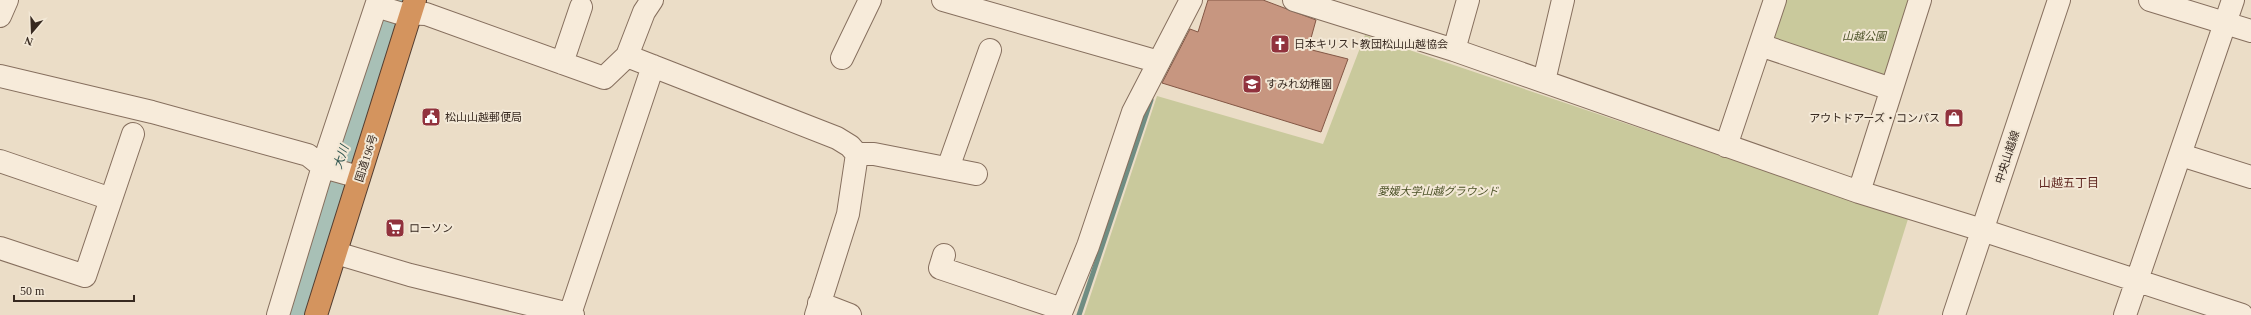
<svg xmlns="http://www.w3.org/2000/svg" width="2251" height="315" font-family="'Times New Roman','Noto Sans JP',serif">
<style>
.green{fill:#c9c99c}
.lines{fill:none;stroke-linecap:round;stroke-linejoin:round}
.stream{stroke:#6f8d83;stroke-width:5}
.river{stroke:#a8c0b6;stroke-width:29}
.building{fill:#c79680;stroke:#835745}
.minor-casing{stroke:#866f5e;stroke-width:24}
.highway-casing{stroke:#543e31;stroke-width:24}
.minor{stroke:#f7ebda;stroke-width:22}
.highway{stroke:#d4945e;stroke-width:22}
.labels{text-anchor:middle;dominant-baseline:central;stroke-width:4;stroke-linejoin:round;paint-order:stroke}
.park-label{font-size:11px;font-style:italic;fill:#4c5228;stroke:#f3e8d6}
.poi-label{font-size:11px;fill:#372920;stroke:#f3e8d6;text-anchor:start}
.street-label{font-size:11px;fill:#372920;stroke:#f3e8d6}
.water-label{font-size:12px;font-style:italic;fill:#315650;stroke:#f3e8d6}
.neighbourhood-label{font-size:12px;fill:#612923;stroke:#f3e8d6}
</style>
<rect width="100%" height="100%" fill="#ebddc7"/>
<!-- green -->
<path class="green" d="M1785,0H1914L1888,83L1770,43Z
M1365,35L1908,219L1878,315H1084L1157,96L1323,144Z"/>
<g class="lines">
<!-- stream -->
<path class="stream" d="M1079,315L1151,100"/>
<!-- river -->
<path class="river" d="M293,315L331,185L393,0"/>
</g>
<!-- building -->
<path class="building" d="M1208,0H1263L1316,20L1308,49L1348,59L1321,132L1162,83L1190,29L1198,32Z"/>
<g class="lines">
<!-- minor casing -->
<g class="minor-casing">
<path id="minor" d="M943,0L1159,62
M1294,0L1454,50L1859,192L1982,230L2242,315
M2150,0L2251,31
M376,6L399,13L426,14L604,78L627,56L837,138L850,146L857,154L848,214L816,315
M0,16L7,0
M1760,45L1891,89
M1454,50L1468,0
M627,56L644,12L652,0
M842,58L870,0
M562,63L581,7
M0,76L152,112L308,155L323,167L359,177
M1544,81L1563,0
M1726,146L1775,0
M857,154H874L976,174
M2181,155L2251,177
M0,161L111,199
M948,168L990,50
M1859,192L1920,0
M0,248L85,276L133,134
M336,253L410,275L573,315
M944,255L940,268L1062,309
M819,303L850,315
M570,314L653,66
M278,315L328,150L378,0
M1060,315L1088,246L1133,112L1191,0
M1954,315L2059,0
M2125,315L2233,0"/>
</g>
<!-- highway casing -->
<g class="highway-casing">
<path id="highway" d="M316,315L415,0"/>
</g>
<!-- minor -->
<use href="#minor" class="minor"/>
<!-- highway -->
<use href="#highway" class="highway"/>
</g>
<!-- icons -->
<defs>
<g id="church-square" transform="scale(1)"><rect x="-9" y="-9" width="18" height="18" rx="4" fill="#91323d" stroke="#f3e8d6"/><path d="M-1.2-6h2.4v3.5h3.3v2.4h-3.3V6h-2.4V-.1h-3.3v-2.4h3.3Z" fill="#fff"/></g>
<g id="school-square" transform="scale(1)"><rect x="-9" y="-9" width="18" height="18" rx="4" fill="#91323d" stroke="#f3e8d6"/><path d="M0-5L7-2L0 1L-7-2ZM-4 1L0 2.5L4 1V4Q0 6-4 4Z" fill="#fff"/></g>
<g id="civic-square" transform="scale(1)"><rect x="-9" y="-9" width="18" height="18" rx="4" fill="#91323d" stroke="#f3e8d6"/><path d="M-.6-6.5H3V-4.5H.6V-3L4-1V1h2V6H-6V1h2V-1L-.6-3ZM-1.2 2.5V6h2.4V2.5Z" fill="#fff"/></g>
<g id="shop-square" transform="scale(1)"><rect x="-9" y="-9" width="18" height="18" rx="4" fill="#91323d" stroke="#f3e8d6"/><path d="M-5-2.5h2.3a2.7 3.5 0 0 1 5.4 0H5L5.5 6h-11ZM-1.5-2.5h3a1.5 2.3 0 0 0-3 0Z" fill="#fff"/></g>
<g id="supermarket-square" transform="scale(1)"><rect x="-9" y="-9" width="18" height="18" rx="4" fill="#91323d" stroke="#f3e8d6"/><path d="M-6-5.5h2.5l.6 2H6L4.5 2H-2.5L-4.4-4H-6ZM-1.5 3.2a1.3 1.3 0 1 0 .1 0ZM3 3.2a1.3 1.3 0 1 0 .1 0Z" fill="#fff"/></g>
</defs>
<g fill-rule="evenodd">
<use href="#church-square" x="1280" y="44"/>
<use href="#school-square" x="1252" y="84"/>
<use href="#civic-square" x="431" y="117"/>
<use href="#shop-square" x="1954" y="118"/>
<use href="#supermarket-square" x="395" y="228"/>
</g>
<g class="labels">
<!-- park labels -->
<g class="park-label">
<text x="1864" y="36">山越公園</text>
<text x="1438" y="191">愛媛大学山越グラウンド</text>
</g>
<!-- poi labels -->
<g class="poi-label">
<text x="1294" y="44">日本キリスト教団松山山越協会</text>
<text x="1266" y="84">すみれ幼稚園</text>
<text x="445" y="117">松山山越郵便局</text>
<text x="1940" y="118" text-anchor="end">アウトドアーズ・コンパス</text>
<text x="409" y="228">ローソン</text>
</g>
<!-- street labels -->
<g class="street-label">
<text transform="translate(2007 157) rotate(-72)">中央山越線</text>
<text transform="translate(366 158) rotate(-72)">国道196号</text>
</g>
<!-- water labels -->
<g class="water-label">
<text transform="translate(341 157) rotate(-71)">大川</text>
</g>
<!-- neighbourhood labels -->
<g class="neighbourhood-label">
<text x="2069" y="183">山越五丁目</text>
</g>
</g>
<!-- north arrow -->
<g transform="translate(32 32) rotate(199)" stroke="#f3e8d6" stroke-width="3" paint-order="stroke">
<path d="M0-3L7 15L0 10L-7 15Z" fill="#372920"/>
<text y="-6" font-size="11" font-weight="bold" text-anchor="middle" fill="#372920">N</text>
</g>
<!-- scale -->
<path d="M14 295v6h120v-6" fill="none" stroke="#372920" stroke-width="2"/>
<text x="20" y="295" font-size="12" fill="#372920" stroke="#f3e8d6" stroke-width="3" paint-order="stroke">50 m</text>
</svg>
